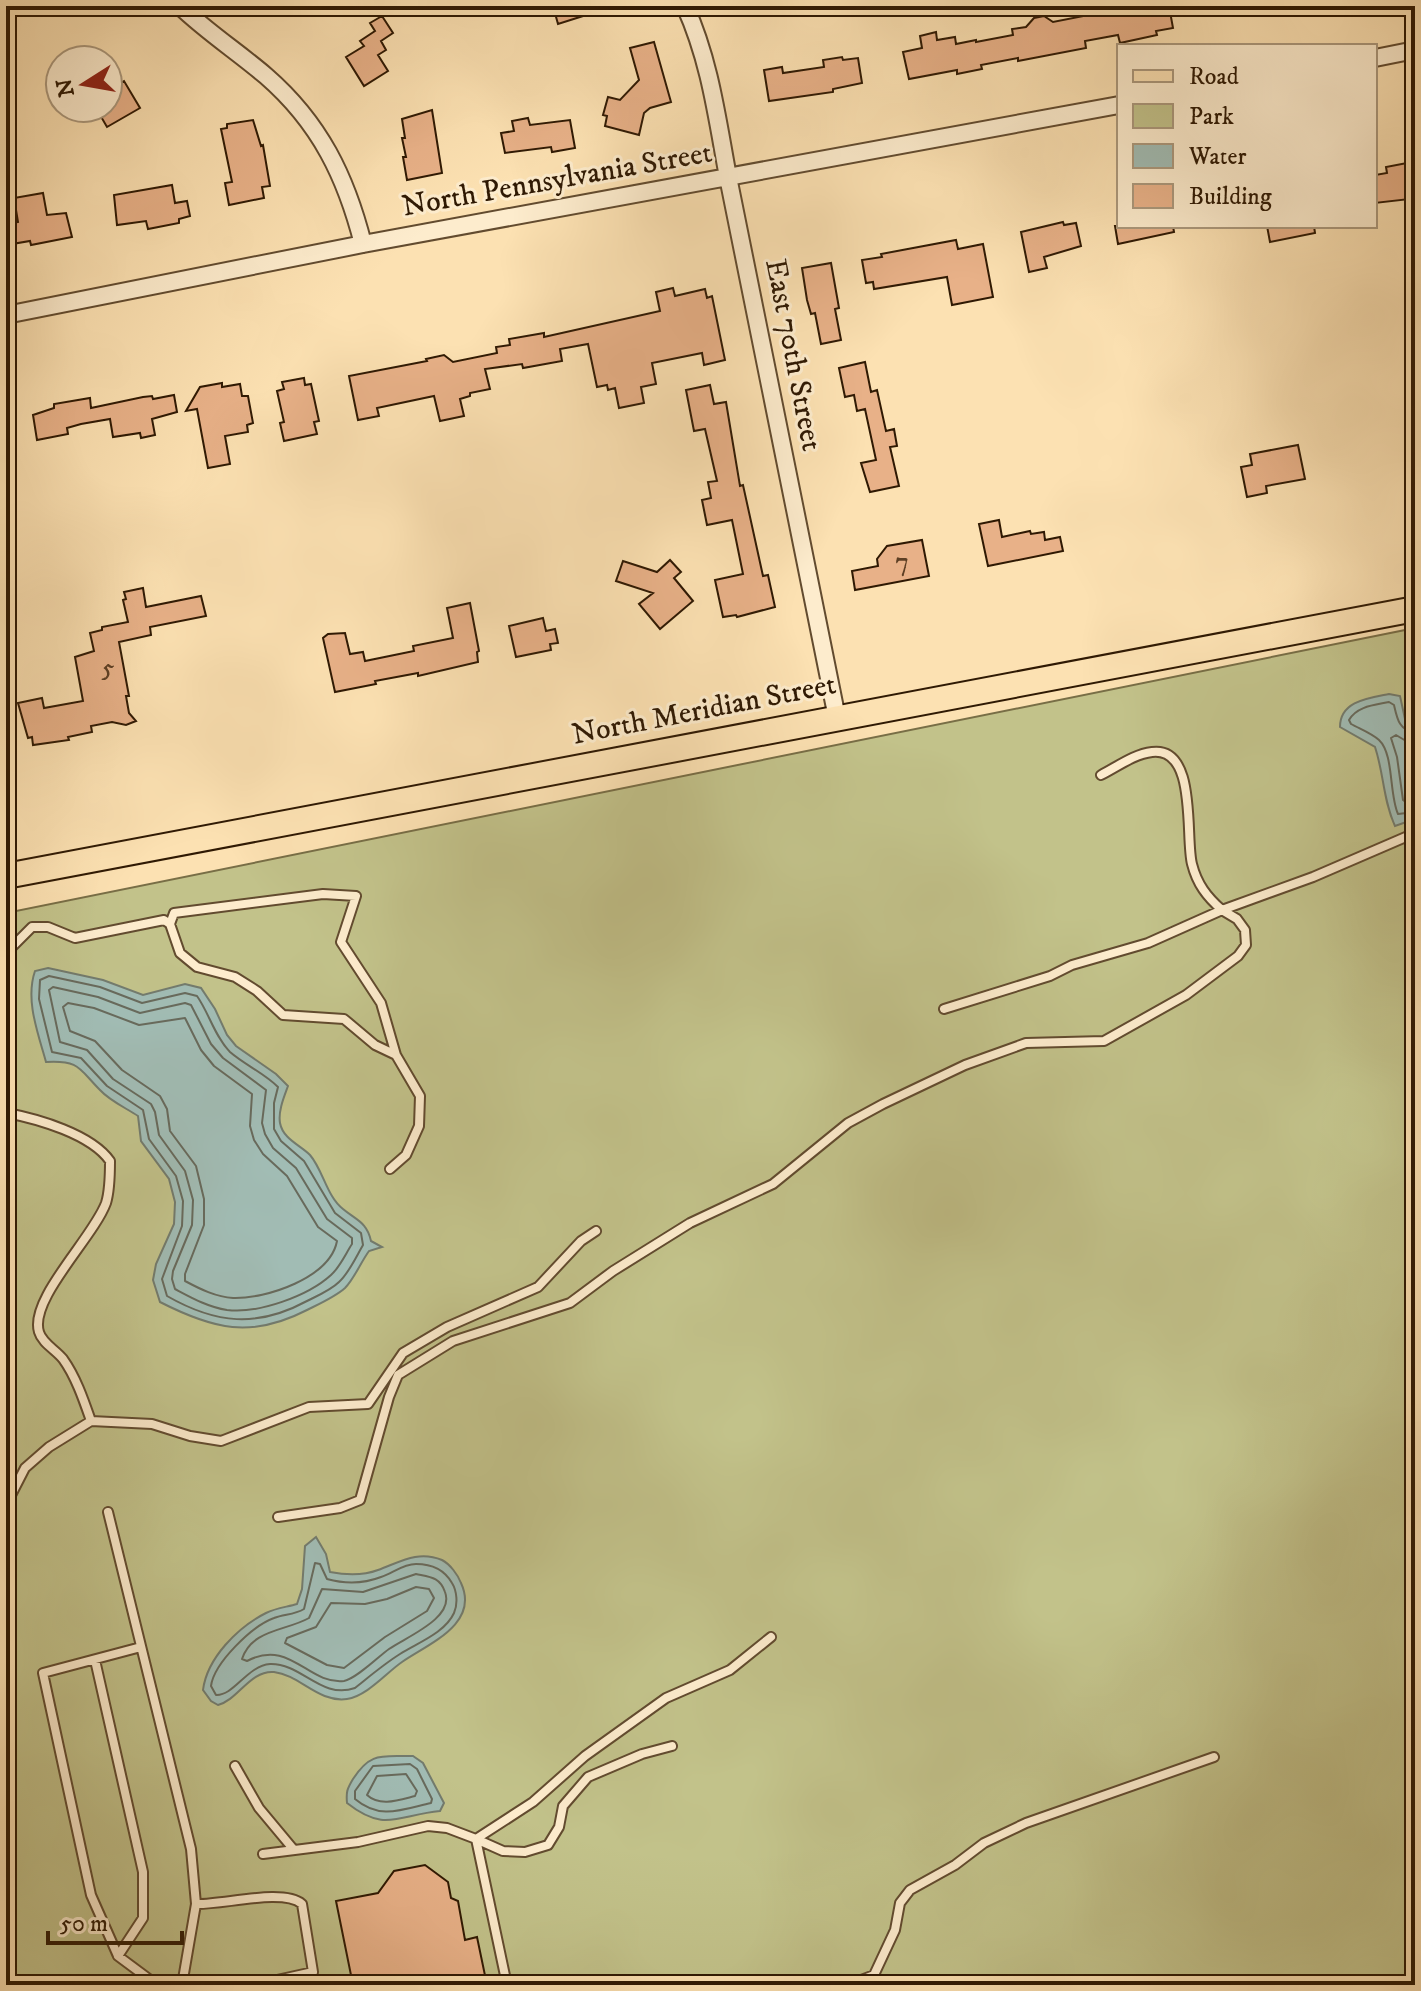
<svg xmlns="http://www.w3.org/2000/svg" width="1421" height="1991" font-family="'IM FELL DW Pica',serif">
<style>
.green{fill:#c2c28a;stroke:#786e46;stroke-width:2}
.water{fill:#a1bcb4;stroke:#737b6d;stroke-width:2}
.lines{fill:none;stroke-linecap:round;stroke-linejoin:round}
.shore{stroke:#686a5c;stroke-width:2}
.building{fill:#e8b188;stroke:#2f1903;stroke-width:2}
.lane-casing{stroke:#624b2f;stroke-width:12}
.street-casing{stroke:#624b2f;stroke-width:20}
.primary-casing{stroke:#2f1903;stroke-width:28}
.lane{stroke:#fdeccd;stroke-width:8}
.street{stroke:#fdeccd;stroke-width:16}
.primary{stroke:#fce1b2;stroke-width:24}
.labels{text-anchor:middle;dominant-baseline:central;stroke-width:6;stroke-linejoin:round;paint-order:stroke}
.number-label{font-size:26px;fill:#5d3f24}
.street-label{font-size:30px;fill:#2f1903;stroke:#fdeccd}
</style>
<rect width="100%" height="100%" fill="#fce1b2"/>
<filter id="stains"><feTurbulence type="fractalNoise" baseFrequency=".0025" numOctaves="4"/><feColorMatrix values="0 0 0 0 .2 0 0 0 0 .09 0 0 0 0 .02 0 0 0 .5 -.17"/></filter>
<radialGradient id="worn" r=".72"><stop offset=".6" stop-color="#630" stop-opacity="0"/><stop offset="1" stop-color="#630" stop-opacity=".3"/></radialGradient>
<!-- green -->
<path class="green" d="M1415,628V1985H6V913Z"/>
<!-- water -->
<path class="water" d="M1389,694L1400,696L1405,719L1415,726V819L1395,826C1383,800 1384,774 1375,747L1340,727C1340,701 1369,698 1389,694Z
M48,968L103,980L143,995L185,984L201,988L215,1009L227,1035L236,1046L276,1074L288,1086C284,1097 278,1111 280,1123C283,1139 300,1145 310,1155C323,1170 327,1197 343,1209C356,1220 367,1222 371,1241L382,1247L369,1251C361,1262 354,1279 345,1288C335,1297 319,1304 307,1310C251,1339 213,1329 160,1302L153,1280L156,1264L174,1224L175,1202L169,1179L141,1141L138,1116C126,1108 110,1101 100,1090C79,1069 80,1060 46,1062C38,1033 25,1000 35,971Z
M316,1537L326,1554L330,1572C346,1575 362,1576 378,1570C400,1562 418,1550 442,1560C450,1564 458,1575 461,1583C480,1624 428,1644 402,1662C386,1673 367,1696 347,1699C318,1703 300,1675 274,1672C250,1670 238,1700 218,1705L211,1701L203,1690C207,1658 238,1627 266,1613C276,1608 287,1607 297,1604L302,1589L305,1546Z
M413,1756L423,1763L444,1803L440,1811C398,1815 385,1833 347,1803C346,1792 347,1789 353,1779C371,1751 382,1757 413,1756Z"/>
<g class="lines">
<!-- shore -->
<path class="shore" d="M1415,732C1399,731 1397,718 1394,705L1389,702C1375,705 1357,706 1349,720L1351,724C1360,729 1371,733 1379,740C1394,754 1389,794 1398,814L1415,812
M1415,742L1406,741L1396,735L1391,738L1397,757L1403,800L1407,803L1415,802
M49,976L100,987L142,1003L185,993L197,996C209,1013 215,1037 230,1052C245,1065 264,1073 278,1087L274,1103V1129L281,1141L304,1161L335,1213L361,1233L363,1245C356,1257 349,1273 339,1282C331,1290 317,1296 307,1301C257,1328 216,1324 167,1296L162,1279L182,1226L183,1201L176,1176L149,1139L143,1110L107,1086L81,1058L52,1052L39,999L40,980Z
M53,987L98,997L140,1013L185,1003L191,1005L211,1044L223,1058L266,1090L262,1123L265,1134L273,1148L296,1168L327,1219L352,1238V1244C346,1253 340,1267 331,1275C308,1296 258,1314 227,1310C208,1307 192,1298 175,1289L172,1279L173,1271L192,1225L193,1200L185,1171L159,1135L155,1112L151,1104L113,1079L87,1050L60,1042L49,990Z
M68,1003L94,1008L139,1025L185,1018L201,1050L214,1066L252,1094L250,1126L254,1140L263,1154L287,1176L318,1227L337,1241C330,1278 266,1299 233,1298C216,1297 200,1289 185,1281V1274L204,1225V1199L196,1166L170,1131L167,1109L160,1096L122,1070L95,1041L70,1031L63,1007Z
M315,1563L320,1564L327,1579C345,1584 363,1584 381,1577C393,1573 403,1564 416,1564C432,1564 444,1569 452,1583C457,1591 458,1604 454,1613C445,1633 417,1643 400,1654C384,1664 370,1676 355,1688C321,1700 302,1663 270,1664C247,1666 234,1696 216,1695L211,1686C214,1663 252,1626 274,1618C284,1614 294,1615 304,1609Z
M416,1574C430,1577 440,1577 445,1592C455,1618 406,1637 389,1649C379,1656 356,1679 344,1681C308,1685 290,1638 247,1661L242,1659C252,1629 286,1631 309,1618L322,1589L363,1592Z
M416,1587L429,1589L434,1598L427,1611L385,1637L344,1668L327,1665L285,1643L287,1638L316,1627L331,1603L365,1604L387,1599Z
M410,1764L417,1769L432,1799L431,1803C401,1810 380,1820 355,1799V1791L373,1766Z
M406,1774L417,1791L415,1796C399,1800 380,1807 367,1795L377,1776Z"/>
</g>
<!-- building -->
<path class="building" d="M553,6H601L602,10L558,24Z
M1103,6H1127L1128,11L1169,6L1173,28L1156,31L1157,35L1120,43L1118,35L1085,41L1086,48L1018,61V58L981,65L982,69L957,74V70L909,79L903,52L922,48L920,36L936,32L937,40L955,37L956,44L976,40V42L1013,35L1012,29L1026,27L1034,18L1044,16L1053,22L1104,12Z
M382,16L393,33L381,41L386,50L378,55L388,71L364,86L346,57L364,46L360,41L375,31L370,23Z
M654,42L671,102L650,108L644,113L639,135L605,126L607,116L603,115L608,97L620,100L639,80L630,48Z
M842,57L843,60L858,58L862,83L833,89V92L769,101L764,70L782,67L783,73L824,67L823,60Z
M108,65L119,84L124,81L140,108L107,127L96,108H108Z
M432,110L442,173L407,180L403,157H406L402,138H405L402,119Z
M528,118L530,125L570,120L575,148L552,152L551,147L505,153L501,133L514,131L512,121Z
M253,120L261,146L263,145L270,186L262,187L264,198L229,205L225,183L232,182L221,129L227,128V124Z
M1407,163H1415V190L1408,192L1410,199L1375,203V175L1387,173L1386,167Z
M172,185L175,203L187,201L190,216L179,219V223L148,229L146,221L117,225L114,195Z
M43,193L47,215L66,213L72,237L31,245L30,241L12,244L8,224L18,222L14,198Z
M1063,222L1064,225L1076,223L1081,246L1044,257L1047,268L1029,272L1021,232Z
M1115,226H1173L1174,232L1118,244Z
M1267,226H1314L1315,233L1270,242Z
M956,240L958,249L983,244L993,297L952,305L947,277L874,289L873,282L866,283L862,260L882,257L881,254Z
M831,263L839,308L835,309L841,340L821,344L815,313L811,314L807,300L802,268Z
M673,288L675,296L705,289L707,298L712,296L725,360L704,365L702,353L652,363L656,384L641,387L644,403L619,408L615,388L608,390L607,385L597,387L588,344L560,349L562,361L523,368L522,364L485,369L490,389L470,393V396L460,399L464,416L440,421L434,396L377,408L379,416L358,420L349,376L427,361L426,359L444,355L453,362L497,353L496,347L510,345L509,339L544,333V337L660,311L656,292Z
M865,362L871,392L877,390L886,431L894,429L897,446L890,447L899,486L870,492L861,463L876,460L865,409L857,411L854,395L845,397L839,368Z
M304,378L305,385L311,384L319,421L314,422L317,434L284,441L280,423L284,422L277,391L284,389L282,382Z
M222,383V387L240,384L242,396H248L253,423L247,425L248,432L225,436L230,464L208,468L197,409L186,411L200,387Z
M710,385L714,404L726,402L740,486L743,485L763,576L768,575L775,607L737,617L736,615L723,617L715,580L743,574L732,520L707,525L702,500L711,498L708,482L717,481L705,429L694,431L686,390Z
M174,395L177,412L152,419L155,435L141,438L140,433L113,437L110,419L81,424L67,428L68,434L37,440L33,415L54,408V404L90,398L91,408L143,397L152,396L153,399Z
M1298,445L1305,479L1266,486L1267,493L1247,497L1241,467L1252,465L1250,454Z
M999,520L1002,537L1030,531L1031,534L1044,532L1045,540L1060,537L1063,551L988,566L979,524Z
M922,540L929,576L855,590L852,571L878,566L877,559L887,546Z
M670,560L681,572L674,578L693,601L660,629L639,604L653,593L616,581L623,561L657,572Z
M143,588L146,607L201,596L206,616L150,627L151,635L119,642L129,696H126L129,713L136,721L126,725L112,722L91,726L92,732L68,737L69,740L33,745L32,737L28,738L18,703L42,698L44,708L83,701L75,657L94,651L90,633L102,630V627L128,622L123,600L126,599L124,592Z
M470,603L479,651L477,652L478,662L418,676V673L375,681L376,684L335,692L323,638L328,634L345,633L350,654L363,652L365,661L414,651L413,646L453,638L447,608Z
M543,618L546,631L555,629L558,643L550,644L551,650L516,657L509,626Z
M425,1865L448,1882L451,1898L458,1901L465,1940L477,1937L487,1985H353L336,1901L378,1893L394,1871Z"/>
<g class="lines">
<!-- lane casing -->
<g class="lane-casing">
<path id="lane" d="M1101,775C1117,767 1134,754 1152,752C1198,746 1185,838 1192,864C1197,884 1207,897 1222,910L1313,877L1415,833
M6,953L32,927H48L75,938L164,920L170,924
M6,1078V1113
M7,1113C38,1119 91,1134 110,1161C110,1175 110,1190 106,1203C93,1238 29,1299 39,1332C42,1343 56,1350 63,1359C76,1377 84,1401 91,1421L152,1424L190,1436L221,1441L309,1407L368,1404L403,1353L447,1327L538,1287L581,1241L596,1231
M390,1169L406,1155L419,1126L420,1096L396,1055L381,1003L341,942L356,896L323,894L174,913L170,924L180,953L197,967L235,977L257,991L283,1015L344,1019L375,1045L396,1055
M6,1505L25,1468L49,1447L91,1421
M108,1512L191,1849L196,1904L182,1985
M278,1517L340,1508L360,1500L389,1397L398,1375L453,1341L570,1303L613,1271L690,1223L773,1184L848,1123L883,1104L965,1065L1026,1043L1104,1041L1186,995L1238,956L1246,945L1245,930L1237,919L1222,910L1148,943L1072,965L1050,976L944,1009
M141,1647L43,1673L91,1895L118,1956L157,1985
M95,1660L143,1872V1918L118,1956
M235,1766L259,1808L294,1850
M476,1839L503,1851L525,1852L548,1845L559,1827L563,1806L588,1777L642,1754L672,1746
M476,1839L507,1985
M263,1854L358,1842L428,1826L447,1828L476,1839L533,1802L585,1756L666,1698L730,1670L771,1637
M196,1904C223,1905 283,1888 302,1904L313,1972L255,1985
M848,1985L874,1975L895,1930L900,1903L910,1890L955,1865L984,1843L1026,1823L1214,1757"/>
</g>
<!-- street casing -->
<g class="street-casing">
<path id="street" d="M180,6C207,32 238,52 266,76C320,123 346,177 363,244
M685,6C710,61 717,118 728,177L837,718
M1375,58L1415,50
M6,315L363,244L1119,105"/>
</g>
<!-- primary casing -->
<g class="primary-casing">
<path id="primary" d="M6,876L1415,609"/>
</g>
<!-- lane -->
<use href="#lane" class="lane"/>
<!-- street -->
<use href="#street" class="street"/>
<!-- primary -->
<use href="#primary" class="primary"/>
</g>
<g class="labels">
<!-- number labels -->
<g class="number-label">
<text x="902" y="562">7</text>
<text x="108" y="668">5</text>
</g>
<!-- street labels -->
<g class="street-label">
<text transform="translate(557 180) rotate(-10)">North Pennsylvania Street</text>
<text transform="translate(793 355) rotate(79)">East 70th Street</text>
<text transform="translate(704 710) rotate(-11)">North Meridian Street</text>
</g>
</g>
<!-- margin -->
<rect width="1421" height="1991" fill="none" stroke="#fce1b2" stroke-width="32"/>
<rect x="8" y="8" width="1405" height="1975" fill="none" stroke="#2f1903" stroke-width="4"/>
<rect x="16" y="16" width="1389" height="1959" fill="none" stroke="#2f1903" stroke-width="2"/>
<!-- legend -->
<rect x="1117" y="44" width="260" height="184" fill="#fdeccd" stroke="#ab987c" stroke-width="2"/>
<rect x="1133" y="70" width="40" height="12" fill="#fce1b2" stroke="#ab987c" stroke-width="2"/>
<text x="1189" y="84" font-size="24" fill="#2f1903">Road</text>
<rect x="1133" y="104" width="40" height="24" fill="#c2c28a" stroke="#ab987c" stroke-width="2"/>
<text x="1189" y="124" font-size="24" fill="#2f1903">Park</text>
<rect x="1133" y="144" width="40" height="24" fill="#a1bcb4" stroke="#ab987c" stroke-width="2"/>
<text x="1189" y="164" font-size="24" fill="#2f1903">Water</text>
<rect x="1133" y="184" width="40" height="24" fill="#e8b188" stroke="#ab987c" stroke-width="2"/>
<text x="1189" y="204" font-size="24" fill="#2f1903">Building</text>
<!-- north arrow -->
<g transform="translate(84 84) rotate(259)"><circle r="38" fill="#fdeccd" stroke="#ab987c" stroke-width="2"/>
<path d="M0-6L14 30L0 20L-14 30Z" fill="#8f2418"/>
<text y="-12" font-size="22" font-weight="bold" text-anchor="middle" fill="#2f1903">N</text>
</g>
<!-- scale -->
<path d="M48 1931v12h134v-12" fill="none" stroke="#2f1903" stroke-width="4"/>
<text x="60" y="1931" font-size="24" fill="#2f1903" stroke="#fdeccd" stroke-width="6" paint-order="stroke">50 m</text>
<rect width="100%" height="100%" filter="url(#stains)"/>
<rect width="100%" height="100%" fill="url(#worn)"/>
</svg>
